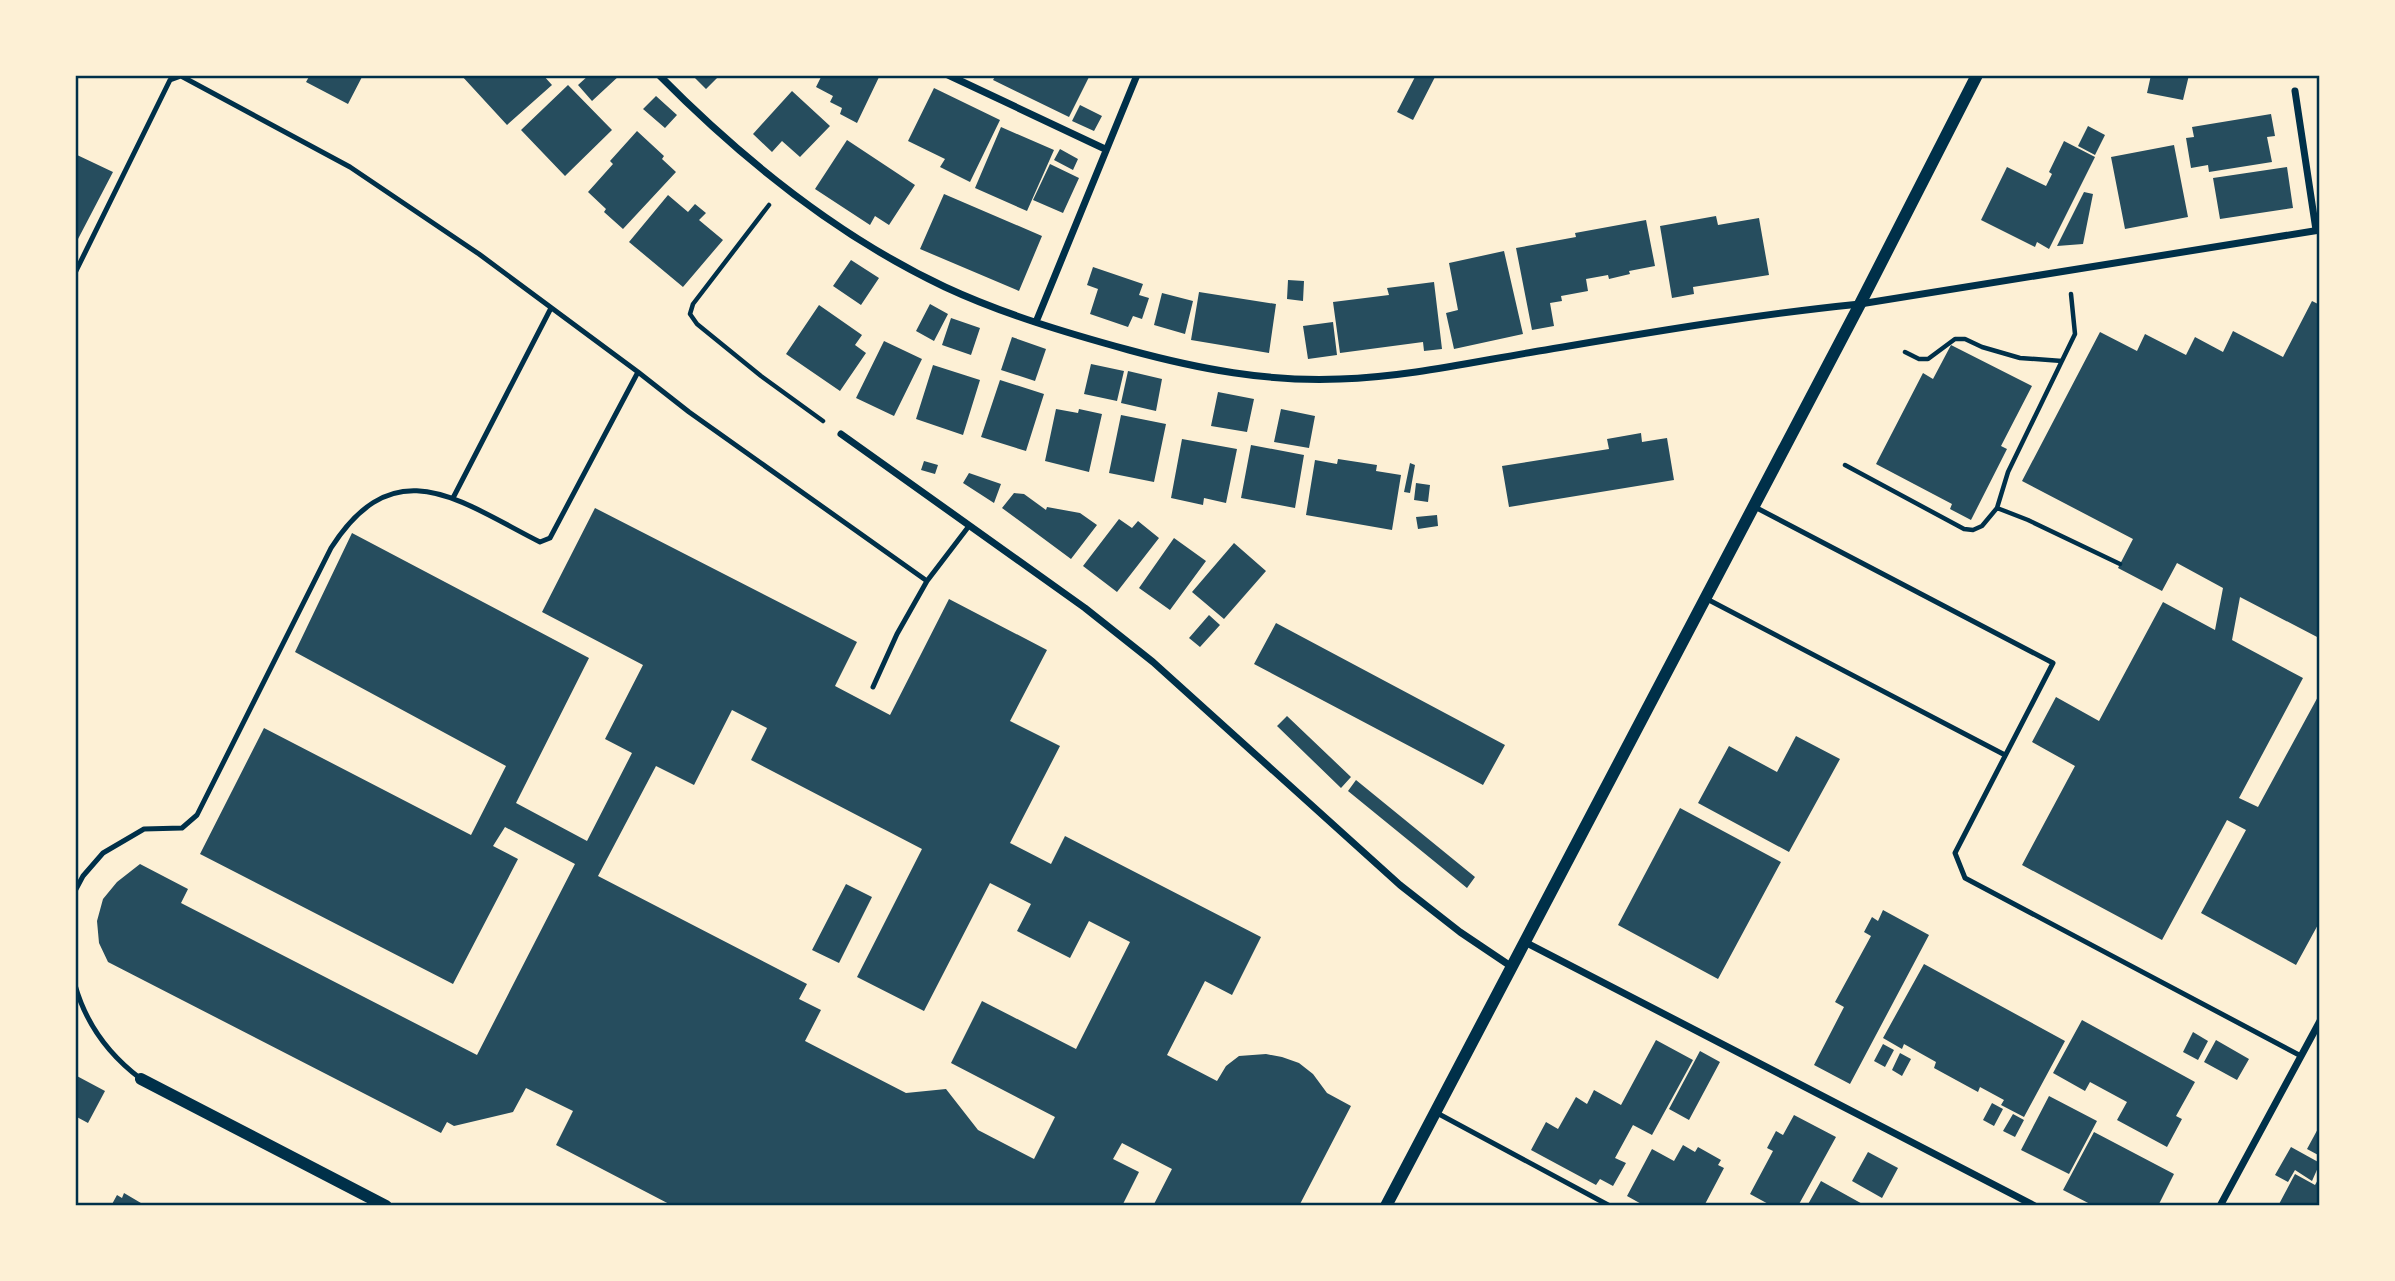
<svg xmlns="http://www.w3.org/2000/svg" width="2395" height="1281" font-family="'DM Sans',sans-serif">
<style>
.building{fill:#264d5e;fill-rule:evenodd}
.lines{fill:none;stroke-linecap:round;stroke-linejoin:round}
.path{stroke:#003049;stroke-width:4.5}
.service{stroke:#003049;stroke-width:5}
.minor{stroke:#003049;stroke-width:7}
.tertiary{stroke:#003049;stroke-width:12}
.neatline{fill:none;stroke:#003049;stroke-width:2.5}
</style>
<rect width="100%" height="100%" fill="#fdf0d5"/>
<!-- building -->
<path class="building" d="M310,75H363L348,104L306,82Z
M461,75H543L552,85L507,125Z
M589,75H620L592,101L578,85Z
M692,75H720L706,89Z
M822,75H880L857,123L840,114L842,108L830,102L833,96L816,87Z
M996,75H1090L1069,117L993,80Z
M1416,75H1436L1413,120L1397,112Z
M2151,75H2189L2183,100L2147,93Z
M568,85L612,130L565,176L521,130Z
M934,88L1000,120L970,182L940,167L945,159L908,141Z
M792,91L830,126L800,157L782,141L772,152L753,134Z
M656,96L677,115L665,128L643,109Z
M1080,105L1102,116L1094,131L1072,121Z
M2271,114L2275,136L2267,137L2272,162L2209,172L2208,165L2191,168L2186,138L2194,137L2192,127Z
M2088,126L2105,135L2095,155L2078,146Z
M1001,127L1054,150L1027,211L975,188Z
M637,131L664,156L662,159L676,172L623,229L604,212L606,209L588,192L613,164L610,161Z
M847,140L915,185L889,225L875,216L870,225L815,189Z
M2064,141L2095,157L2049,249L2037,242L2035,247L1981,220L2007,167L2046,186L2052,174L2049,172Z
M2174,145L2188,217L2125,229L2111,157Z
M1060,149L1078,159L1073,170L1054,160Z
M75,154L113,172L78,239L75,238Z
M1050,164L1079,178L1063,213L1033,200Z
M2287,167L2293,208L2220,219L2213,178Z
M2084,192L2093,194L2083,244L2057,246Z
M944,194L1042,236L1019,291L920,249Z
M668,195L688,212L695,204L706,213L699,220L723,240L683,287L629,242Z
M1716,216L1718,225L1759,218L1769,275L1693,287L1694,294L1672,298L1660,226Z
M1646,220L1655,266L1629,271L1630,274L1609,279L1608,275L1586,279L1588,291L1561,296L1562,301L1550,303L1554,326L1532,330L1516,248L1576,237L1575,233Z
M1504,251L1523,334L1454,349L1446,313L1458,310L1449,263Z
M851,260L879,278L861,305L833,286Z
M1093,267L1143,284L1139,295L1149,298L1142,319L1133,316L1128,327L1090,314L1098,289L1087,285Z
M1288,280L1304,281L1303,301L1287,299Z
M1434,282L1442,349L1424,351L1423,342L1340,353L1333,302L1389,295L1387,288Z
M1199,292L1276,304L1269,353L1191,340Z
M1162,293L1193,301L1185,334L1154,325Z
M2312,301L2320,305V636L2319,638L2240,597L2232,640L2303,678L2239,798L2258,807L2320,693V921L2296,965L2201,913L2246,830L2227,820L2162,940L2022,865L2075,766L2032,742L2056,697L2099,721L2163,602L2215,630L2223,588L2177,563L2162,591L2118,568L2133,539L2022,481L2100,332L2137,351L2145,334L2186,355L2195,337L2223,352L2233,331L2283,357Z
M930,304L948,314L934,341L916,331Z
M819,305L862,335L855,345L866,353L840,391L786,354Z
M951,318L980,328L971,355L942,345Z
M1333,322L1337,355L1308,359L1303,326Z
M1012,337L1046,349L1035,381L1001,370Z
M884,341L922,359L894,416L856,398Z
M1951,345L2032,386L2001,446L2007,449L1971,520L1950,509L1952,504L1876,464L1923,373L1933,379Z
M1091,364L1124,371L1117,401L1084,394Z
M933,365L980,380L963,435L916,419Z
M1128,371L1162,379L1156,411L1121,403Z
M1000,380L1044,394L1026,451L981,437Z
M1218,392L1254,399L1247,432L1211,426Z
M1056,409L1078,413L1079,409L1102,414L1089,472L1045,461Z
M1281,409L1315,416L1309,448L1274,442Z
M1121,415L1166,424L1154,482L1109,473Z
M1641,433L1642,442L1667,438L1674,480L1509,507L1502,466L1609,449L1607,439Z
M1182,439L1237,449L1226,503L1204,498L1203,505L1171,498Z
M1251,445L1304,455L1295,508L1241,498Z
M1338,459L1377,465L1376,471L1401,475L1392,530L1306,515L1315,460L1337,464Z
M924,461L938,465L935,474L921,470Z
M1410,463L1415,465L1410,493L1404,492Z
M969,473L1001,484L994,503L963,483Z
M1416,483L1430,485L1428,502L1414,500Z
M1014,493L1024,494L1046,510L1047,507L1080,513L1097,525L1071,559L1002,508Z
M595,508L857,642L835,686L890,715L949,599L1047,650L1010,721L1060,746L1010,843L1051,864L1065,836L1261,937L1232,995L1205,981L1167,1055L1217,1081L1226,1066L1239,1056L1266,1054L1282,1057L1299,1063L1313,1074L1327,1093L1351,1106L1299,1206H1153L1172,1169L1122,1143L1113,1159L1139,1172L1122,1206H673L556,1145L573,1111L526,1088L513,1112L454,1126L447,1122L441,1133L108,962L99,943L97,921L103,899L117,882L140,864L188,889L181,903L477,1055L575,864L505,827L493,846L518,859L453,984L200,854L264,728L471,835L506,766L295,652L352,533L589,658L516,803L587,841L632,753L605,739L643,665L542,612ZM732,710L767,728L751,760L922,849L857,977L924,1011L990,883L1031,904L1017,931L1070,958L1089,921L1130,942L1076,1049L982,1001L951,1063L1055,1117L1034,1159L978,1130L946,1089L906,1093L805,1041L821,1010L799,999L807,984L598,876L656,766L694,785Z
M1437,515L1438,526L1418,529L1416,517Z
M1119,519L1132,528L1138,521L1159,538L1117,592L1083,566Z
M1174,538L1206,561L1170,610L1139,588Z
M1234,543L1266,571L1224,619L1192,592Z
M1209,615L1220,625L1200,647L1189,638Z
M1276,623L1505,745L1483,785L1254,664Z
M1287,716L1351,777L1341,788L1277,726Z
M1796,736L1840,759L1789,852L1698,803L1729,746L1777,772Z
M1356,780L1475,877L1467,888L1348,791Z
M1680,808L1781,862L1718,979L1618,925Z
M846,884L872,897L839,963L812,950Z
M1883,910L1929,935L1850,1084L1814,1065L1844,1007L1835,1002L1871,936L1864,932L1872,917L1878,921Z
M1924,964L2065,1041L2024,1117L2001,1105L2004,1100L1980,1087L1978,1092L1934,1068L1936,1062L1904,1044L1902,1049L1883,1038Z
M2082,1020L2195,1082L2176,1116L2182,1119L2167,1147L2117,1120L2127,1102L2090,1082L2085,1091L2053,1073Z
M2193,1032L2208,1041L2198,1060L2183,1052Z
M1656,1040L1693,1060L1652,1135L1633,1125L1615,1158L1626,1163L1613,1186L1600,1179L1596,1185L1531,1150L1546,1122L1558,1129L1576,1097L1587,1104L1594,1090L1621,1105Z
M2216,1040L2249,1059L2237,1080L2204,1062Z
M1883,1044L1894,1050L1885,1067L1874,1061Z
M1700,1051L1720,1062L1689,1120L1669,1109Z
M1900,1053L1911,1059L1902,1076L1892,1070Z
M75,1075L105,1091L88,1123L75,1116Z
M2049,1096L2097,1121L2069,1174L2021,1150Z
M1992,1103L2003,1109L1994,1126L1983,1120Z
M2013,1114L2024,1120L2015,1137L2003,1131Z
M1794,1115L1836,1137L1798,1206H1772L1750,1194L1773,1151L1767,1148L1776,1131L1783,1135Z
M2320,1125V1156L2307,1149Z
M2094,1132L2174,1174L2158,1206H2094L2063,1190Z
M1683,1145L1695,1152L1698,1147L1721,1160L1718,1165L1724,1168L1704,1206H1645L1627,1196L1652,1149L1674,1161Z
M2291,1147L2320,1163L2312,1181L2295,1170L2288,1182L2275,1175Z
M1868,1152L1898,1168L1882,1198L1852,1181Z
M2295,1174L2315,1185L2320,1176V1206H2278Z
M1821,1181L1866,1206H1807Z
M124,1193L146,1206H111L117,1195L122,1198Z"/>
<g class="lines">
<!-- path -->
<path class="path" d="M769,205L693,304L690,314L697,324L761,376L823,421
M1905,352L1919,359H1928L1955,339H1965L1982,347L2020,358L2062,361
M1845,465L1964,529L1973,530L1982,526L1997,508L2008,472L2075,334L2071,294
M1997,508L2028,520L2120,564"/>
<!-- service -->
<path class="service" d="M75,273L170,80L181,76L350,167L479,254L638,372
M453,498L551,308
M1753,506L2053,663L1955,853L1965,878L2301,1056
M1705,598L2005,755
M873,687L897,634L927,581
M75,891L83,876L103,853L144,829L182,828L197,815L331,548C395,448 459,501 540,542L550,538L638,372L689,412L927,581L969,526
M75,985C86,1024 109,1055 141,1079
M1437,1113L1610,1206"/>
<!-- minor -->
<path class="minor" d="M659,75C743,160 837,236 945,287C1003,314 1067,333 1129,350C1199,369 1267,382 1340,379C1405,377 1468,363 1533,352C1641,334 1750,315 1860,304L2320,230
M948,75L1105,149
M2295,91L2316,230
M1036,322L1137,75
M841,434L1085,608L1153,662L1400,885L1460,932L1512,967
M1525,942L2035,1206
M2220,1206L2320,1021"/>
<!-- tertiary -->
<path class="tertiary" d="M141,1079L386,1206
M1386,1206L1860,304L1977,75"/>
</g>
<!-- border -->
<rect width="2395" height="1281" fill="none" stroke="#fdf0d5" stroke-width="154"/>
<rect x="77" y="77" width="2241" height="1127" class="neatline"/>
</svg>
